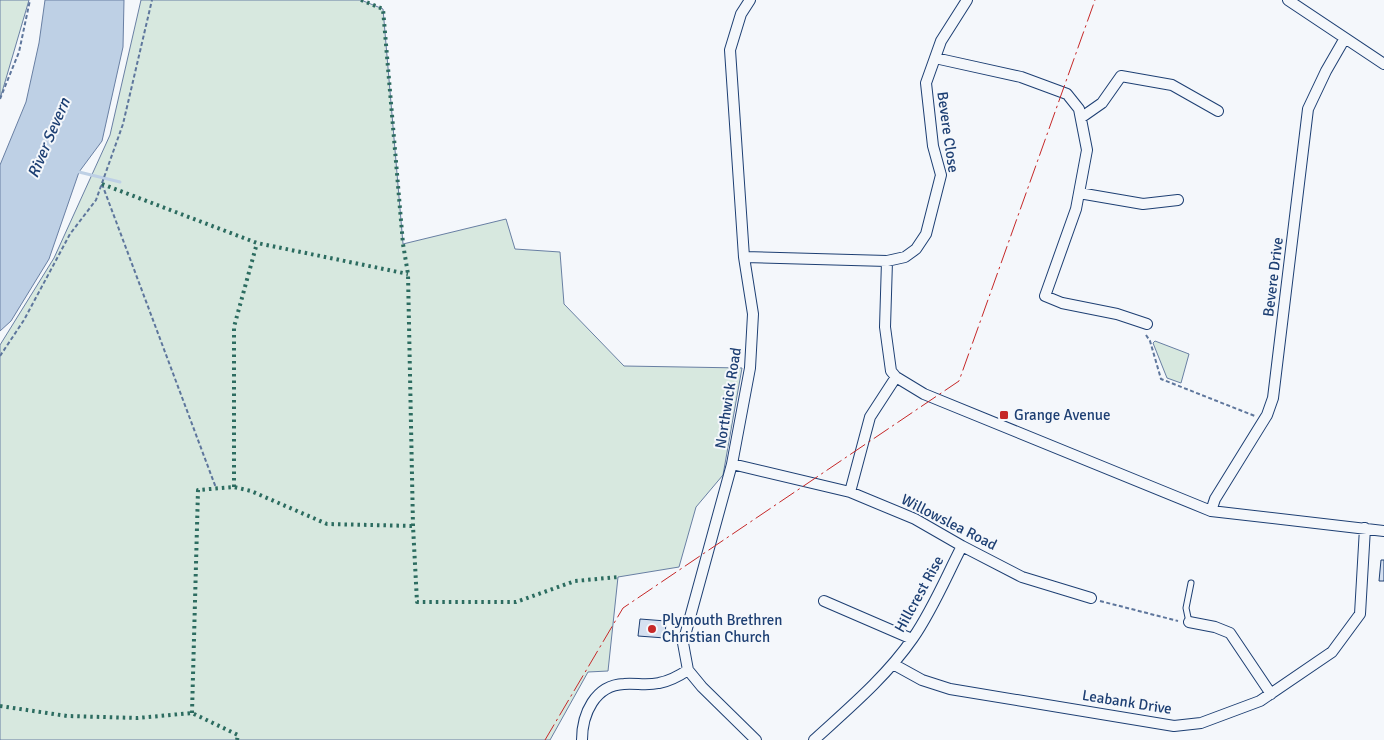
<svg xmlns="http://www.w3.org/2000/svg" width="1384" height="740" font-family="Signika,sans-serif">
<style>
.green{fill:#d7e8df;stroke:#687fa3}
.water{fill:#bed0e5;stroke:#687fa3}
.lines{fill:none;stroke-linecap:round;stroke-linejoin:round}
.stream{stroke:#bed0e5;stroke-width:3}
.building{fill:#d5e0f0;stroke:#1d3f73}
.lane-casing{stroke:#1d3f73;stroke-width:7}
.street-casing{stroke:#1d3f73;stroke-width:12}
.path{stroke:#5e769c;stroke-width:2;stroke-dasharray:4 2.5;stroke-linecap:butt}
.lane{stroke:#f4f7fb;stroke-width:5}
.street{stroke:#f4f7fb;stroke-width:10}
.hedge{stroke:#2c6c60;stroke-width:4;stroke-dasharray:2.5 4;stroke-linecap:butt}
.power{stroke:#c62828;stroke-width:1;stroke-dasharray:18 4 2.5 4;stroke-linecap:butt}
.poi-dot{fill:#c62828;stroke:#f4f7fb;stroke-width:2}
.labels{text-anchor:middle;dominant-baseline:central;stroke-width:4;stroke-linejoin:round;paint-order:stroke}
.street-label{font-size:15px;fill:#1d3f73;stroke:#f4f7fb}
.poi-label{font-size:15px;fill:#1d3f73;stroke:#f4f7fb;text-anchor:start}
.water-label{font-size:16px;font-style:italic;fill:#1d3f73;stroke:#f4f7fb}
</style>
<rect width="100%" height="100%" fill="#f4f7fb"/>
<!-- green -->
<path class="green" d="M0,0H29L0,99Z
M141,0H361L383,9L403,244L506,219L515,249L560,252L564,304L624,366L742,368L723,475L696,507L679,567L618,577L608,671L588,672L550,740H0V345L54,258L110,135Z
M1155,341L1189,354L1181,383L1167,378L1153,343Z"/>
<!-- water -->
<path class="water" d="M45,0H124L123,47L102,141L79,172L49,259L11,321L0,331V165L26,102L39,43Z"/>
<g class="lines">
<!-- stream -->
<path class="stream" d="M79,172L120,182"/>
</g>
<!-- building -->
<path class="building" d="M1381,560H1384V581H1379Z
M640,619L666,621L665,638L638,636Z"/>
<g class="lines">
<!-- lane casing -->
<g class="lane-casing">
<path id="lane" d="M1189,622L1186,608L1191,583"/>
</g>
<!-- street casing -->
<g class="street-casing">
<path id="street" d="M750,0L741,14L730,50L744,257L753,314L750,368L732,464L683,643L688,670L702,687L756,740
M1288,0L1384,64
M935,58L1021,77L1067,94L1079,109L1087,150L1076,209L1045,296L1062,303L1117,314L1147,324
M1082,117L1102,103L1121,76L1172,85L1218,111
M1079,193L1143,204L1178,200
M744,257L887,261L905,257L916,249L926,234L941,175L933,146L926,83L941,41L967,0
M887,261L885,327L891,371L896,377L924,394L1211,511L1384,531
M732,464L850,492L915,519L962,546L1022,577L1091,598
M850,492L870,417L896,377
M1211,511L1215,499L1267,415L1273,398L1308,109L1326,71L1345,38
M824,601L912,639
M1189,622L1215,627L1230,633L1271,694
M893,664L922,680L950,689L1174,726L1201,723L1260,701L1332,652L1360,614L1365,528
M582,740C582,714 595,685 624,684C637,683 646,686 659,683C670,681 679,676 688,670
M814,740C849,708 886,677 913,638C933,609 946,577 962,546"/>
</g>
<!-- path -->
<path class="path" d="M0,99L19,52L30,0
M102,184L216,488
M1146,335L1150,341L1161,379L1255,416
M0,356L24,320L70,234L96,200L123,124L152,0
M1100,601L1178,621"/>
<!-- lane -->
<use href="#lane" class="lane"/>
<!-- street -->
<use href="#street" class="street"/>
<!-- hedge -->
<path class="hedge" d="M361,0L383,9L403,244L408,274L413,526L417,602H516L575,581L618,577
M102,184L257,243L408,274
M234,487V327L257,243
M0,706L67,716L138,718L192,713L238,735L237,740
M192,713L198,490L234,487L251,491L327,524L413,526"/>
<!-- power -->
<path class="power" d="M545,740L623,608L959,381L1095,0"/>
</g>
<!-- markers -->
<g class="poi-dot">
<rect x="999" y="410" width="10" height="10" rx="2.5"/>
<circle cx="652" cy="629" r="5"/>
</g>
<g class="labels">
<!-- street labels -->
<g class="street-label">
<text transform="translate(948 132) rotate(82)">Bevere Close</text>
<text transform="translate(1273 277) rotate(-83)">Bevere Drive</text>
<text transform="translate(728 398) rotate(-81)">Northwick Road</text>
<text transform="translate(949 522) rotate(27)">Willowslea Road</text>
<text transform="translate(919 594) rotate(-61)">Hillcrest Rise</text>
<text transform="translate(1127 702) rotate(9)">Leabank Drive</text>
</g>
<!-- poi labels -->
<g class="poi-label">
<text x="1014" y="415">Grange Avenue</text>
<text x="662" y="620">Plymouth Brethren<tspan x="662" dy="17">Christian Church</tspan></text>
</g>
<!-- water labels -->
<g class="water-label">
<text transform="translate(49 138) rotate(-67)">River Severn</text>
</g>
</g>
</svg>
